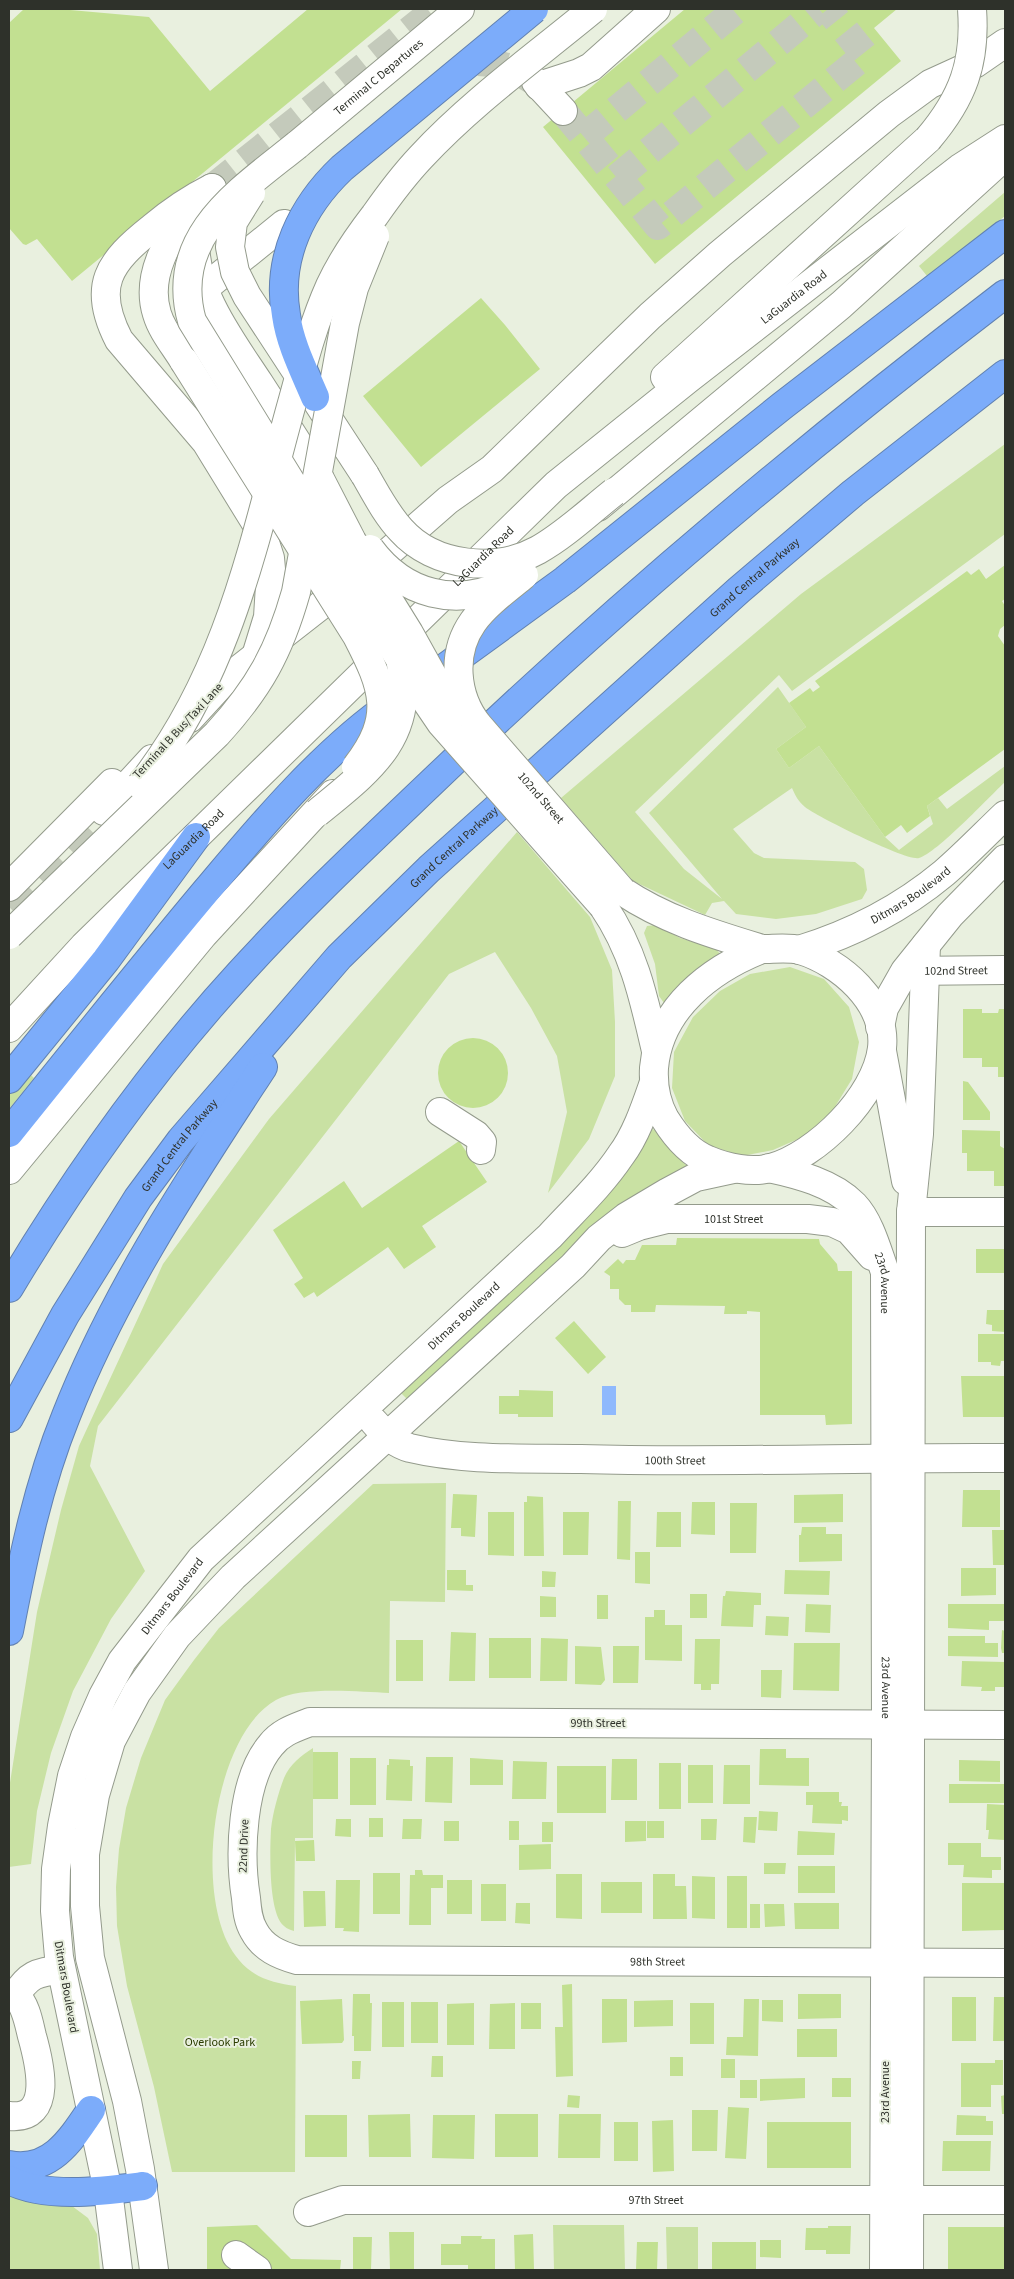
<svg xmlns="http://www.w3.org/2000/svg" width="1014" height="2279" font-family="'Source Sans 3',sans-serif">
<style>
.green{fill:#c9e1a3}
.water{fill:#8fb9fd}
.building{fill:#c2e091}
.lines{fill:none;stroke-linecap:round;stroke-linejoin:round}
.minor-tunnel{stroke:#c4cabb;stroke-width:28;stroke-dasharray:28 14;stroke-linecap:butt}
.minor-casing{stroke:#949b8c;stroke-width:30}
.highway-casing{stroke:#6181b1;stroke-width:30}
.minor{stroke:#fff;stroke-width:28}
.highway{stroke:#7cacfa;stroke-width:28}
.minor-bridge-casing{stroke:#949b8c;stroke-width:30;stroke-linecap:butt}
.highway-bridge-casing{stroke:#6181b1;stroke-width:30;stroke-linecap:butt}
.minor-bridge{stroke:#fff;stroke-width:28}
.highway-bridge{stroke:#7cacfa;stroke-width:28}
.labels{text-anchor:middle;dominant-baseline:central;stroke-width:4;stroke-linejoin:round;paint-order:stroke}
.street-label{font-size:12px;fill:#2e312a;stroke:#e9f0df}
.park-label{font-size:12px;fill:#2b3c00;stroke:#e9f0df}
</style>
<rect width="100%" height="100%" fill="#e9f0df"/>
<!-- green -->
<path class="green" d="M1005,192V216L927,276L919,266Z
M1005,444V534L792,691L779,675L635,812L684,869L722,899L649,813L778,687L806,727L776,749L789,768L819,746L885,837L899,850L933,824L927,806L938,798L947,809L1005,766V782C989,797 937,853 919,858C908,862 816,816 805,807C798,801 795,795 792,788L733,829L754,853L764,858L855,862L864,869L867,890L862,899L816,914L776,919L736,914L724,901L712,903L705,915L633,881L561,798L801,594Z
M517,832L590,917L612,970L615,1022V1076L589,1139L548,1193L567,1112L557,1056L531,1008L495,952L449,974L98,1426L90,1466L145,1571L111,1619L73,1691L51,1753L37,1811L31,1864L9,1867V1789L37,1612L61,1510L79,1446L163,1264L269,1119Z
M656,925L680,938L716,949L720,954C713,964 701,967 691,975C681,983 675,995 664,1003L659,996L655,964L644,933L647,926Z
M790,967L824,979L849,1007L859,1042L852,1079L833,1110L805,1136L773,1150L742,1156L708,1145L685,1121L672,1088L674,1052L693,1017L720,991L750,974Z
M9,1054L34,1078L9,1109Z
M651,1129L656,1130L668,1147L687,1166L410,1402L400,1392L596,1208L625,1173L647,1132Z
M446,1483L445,1602L390,1601L389,1693C360,1692 301,1686 276,1700C211,1736 191,1906 239,1960C254,1978 273,1983 296,1986L295,2172H172L154,2087L127,1986L117,1926L116,1887L119,1849L126,1808L141,1758L165,1700L194,1660L219,1628L373,1484Z
M313,1748V1838H295L294,1931C291,1930 287,1929 284,1926C268,1913 270,1850 271,1829C273,1812 278,1794 284,1778C290,1764 301,1756 313,1748Z
M9,2190L47,2202L72,2206L88,2218L97,2234L100,2270H9Z
M553,2225H624L625,2270H554Z
M666,2227H698V2270H667Z"/>
<!-- water -->
<path class="water" d="M602,1386H616V1415H602Z"/>
<!-- building -->
<path class="building" d="M24,9H59L149,17L210,91L308,9H402L72,281L37,239L26,245L23,244L9,228V23Z
M685,9H897L874,28L901,61L655,264L543,127Z
M481,298L505,325L540,369L421,467L363,396Z
M1005,565V599L1002,601L1005,606V625L1000,629L998,636L1005,646V749L927,806L930,816L923,821L907,833L901,825L885,837L819,746L789,768L776,749L806,727L789,703L810,688L813,692L820,687L815,681L967,571L971,575L979,569L986,579Z
M963,1009H982V1013H998L999,1009H1005V1077H998V1067H982V1058H963Z
M438 1073a35 35 0 1 1 70 0a35 35 0 1 1-70 0Z
M963,1081L968,1082L990,1112V1120H963Z
M962,1130L1000,1131V1146L1005,1149L1004,1186H994V1171H967V1153H962Z
M459,1141L487,1182L422,1226L436,1247L404,1269L388,1247L317,1297L314,1292L304,1298L294,1284L303,1278L273,1230L344,1181L362,1208Z
M677,1238L819,1239L820,1244L837,1264L838,1271H852V1424L826,1425L825,1415H760V1312L747,1311V1314H724L725,1306L656,1305L655,1312H631V1305H625L619,1299V1289H610V1276L604,1272L618,1259L623,1264L626,1260H635L642,1245H676Z
M976,1249H1005V1273H976Z
M987,1310H1005V1332L992,1331V1325L986,1324Z
M574,1321L606,1357L588,1374L555,1338Z
M978,1334H1005V1361H1001L1000,1366L991,1365V1362H978Z
M961,1376H1005V1417H963Z
M519,1390L553,1391V1417H518V1414H499V1396H519Z
M963,1490H1000V1527H962Z
M453,1494L477,1495L475,1537L461,1536V1528H451Z
M843,1494V1522L794,1523V1495Z
M527,1496L543,1497L544,1556H524V1502H527Z
M618,1501H631L630,1560L617,1559Z
M692,1502H715V1535L691,1534Z
M730,1503H757L756,1553H730Z
M488,1512H514V1556L488,1555Z
M563,1512H589L588,1555H563Z
M657,1512H681V1547H656Z
M802,1527H826V1534H842V1561L799,1562V1535H801Z
M992,1530H1005V1565H993Z
M635,1552H650V1584L635,1583Z
M961,1568H996V1595L961,1596Z
M447,1570H466V1585H473V1591L447,1590Z
M785,1570L830,1571L829,1595L784,1594Z
M542,1571L556,1572L555,1587H542Z
M726,1591L761,1593V1605H754L753,1627L721,1626L723,1596H725Z
M690,1594H707V1618H690Z
M597,1595H608V1619H597Z
M540,1596L556,1597V1617H540Z
M806,1604L831,1605L830,1633L805,1632Z
M948,1604H1005V1621H989V1630L948,1628Z
M654,1610H665V1625H682V1661L645,1660V1617H654Z
M766,1616L789,1617L788,1636L765,1635Z
M1002,1630L1005,1631V1653H1002L1001,1648Z
M451,1632L476,1633L475,1681H449Z
M948,1636H985V1643H998V1657L948,1656Z
M489,1638H531V1678H489Z
M541,1638L568,1639L567,1681H540Z
M695,1639H720L719,1684H711V1690H701V1684H694Z
M396,1640H423V1681H396Z
M794,1643H840L839,1691L793,1690Z
M575,1646L601,1647L605,1680L601,1685L575,1684Z
M613,1646H639L638,1683H613Z
M962,1661L1005,1662V1687H995V1691H981L982,1687L961,1686Z
M761,1670H782L781,1698L761,1697Z
M760,1749H786V1758H809V1786L759,1785Z
M313,1752H338V1799H313Z
M426,1757H453L452,1803L425,1802Z
M350,1758H376V1805H350Z
M470,1758L503,1760V1785H470Z
M389,1759L410,1760V1766H413L412,1801L386,1800L387,1765H389Z
M612,1759H637V1800H611Z
M959,1760L1000,1761V1782L959,1781Z
M513,1761L547,1762L546,1799H512Z
M659,1763H681V1809H659Z
M688,1765H713V1803H688Z
M724,1765H750V1804H723Z
M557,1766H606V1813H557Z
M949,1784H1005V1803H949Z
M806,1792H839V1802H842L841,1806H848V1821L842,1820V1824L812,1823L813,1805H806Z
M987,1804L1005,1805V1840L988,1839L989,1830H986Z
M759,1811L778,1812L777,1831L758,1830Z
M744,1817H757L755,1843L743,1842Z
M369,1818H383V1837H369Z
M336,1819H351V1837L335,1836Z
M403,1819H422L421,1839H402Z
M701,1819H717L716,1840H701Z
M444,1821H459V1841H444Z
M509,1821H519V1840H509Z
M625,1821H646V1841L625,1842Z
M647,1821H664V1838H647Z
M542,1822H553V1842H542Z
M798,1831L835,1833L834,1855H797Z
M314,1840L315,1861H296L295,1841Z
M948,1843H981V1857H1001V1870H992V1878L963,1877L964,1865H948Z
M551,1844V1869L519,1870V1845Z
M764,1863H786L785,1874H764Z
M798,1866H835V1893H798Z
M415,1870H422L423,1875H443V1888H431V1925H409L410,1875H415Z
M373,1873H400V1914H373Z
M556,1874H582V1919L556,1918Z
M653,1874H675V1886H686L687,1919H653Z
M692,1876L715,1877V1919L692,1918Z
M727,1876H747V1928H727Z
M336,1880H360L359,1932L343,1931L344,1928H335Z
M447,1880H472V1914H447Z
M601,1882H642V1913H601Z
M962,1883H1005V1930L962,1931Z
M481,1884H506V1921H481Z
M303,1891H325L326,1926L304,1927Z
M516,1903H530V1924L515,1923Z
M794,1903H839V1929H795Z
M750,1904H760V1928H750Z
M764,1904H784L785,1926L765,1927Z
M572,1984L573,2076L556,2077L555,2027H563L562,1985Z
M353,1994H370V2003H372L371,2051H354V2036H352Z
M798,1994H841V2018L798,2019Z
M952,1997H976V2041H952Z
M994,1997H1005V2041H993Z
M342,1999L344,2040L342,2043L302,2044L300,2001Z
M602,1999H627V2042L602,2043Z
M744,1999H759L758,2056L726,2055L727,2037H743Z
M673,2000V2026L634,2027V2001Z
M762,2000H783V2022L762,2021Z
M382,2002H404V2047H382Z
M411,2002H438V2043H411Z
M474,2003V2045H447V2004Z
M515,2003V2049H489L490,2004Z
M521,2003H541V2029H521Z
M690,2003H714V2044H690Z
M797,2029H837V2057H797Z
M432,2056H443V2077H431Z
M670,2057H683V2076H670Z
M721,2059H735V2078H721Z
M995,2060H1003V2085H991V2107H961V2063H995Z
M352,2061H361L360,2079H352Z
M805,2078V2098L760,2101V2079Z
M832,2078H851V2097H832Z
M740,2080H757V2098H740Z
M568,2095L580,2096L579,2108L567,2107Z
M1005,2095V2114H1002L1001,2096Z
M728,2107L749,2108L746,2159L725,2158Z
M692,2110H718L717,2151H692Z
M410,2114L411,2157H369L368,2115Z
M495,2114H538V2157H495Z
M559,2114H601L600,2158H558Z
M305,2115H347V2157H305Z
M433,2115H475L474,2159L432,2158Z
M957,2115L986,2116V2121H993V2135H956Z
M673,2120L674,2171L653,2172L652,2121Z
M614,2122H638V2161H614Z
M767,2122H851V2168H767Z
M943,2141H991L990,2171H942Z
M257,2225L291,2259L341,2260L340,2270H207V2227Z
M828,2226H851L850,2254H826V2250H805L806,2228H828Z
M948,2227H1005V2270H948Z
M389,2232H414V2270H390Z
M533,2234L534,2269L515,2270L514,2235Z
M461,2236H482L481,2239H495V2270H468V2265H441V2244H461Z
M353,2237H372L371,2270H353Z
M760,2240H781V2258L760,2257Z
M637,2242H658L657,2270H636Z
M712,2242H756V2270H712Z"/>
<g class="lines">
<!-- minor-tunnel -->
<path class="minor-tunnel" d="M478,62C503,63 515,69 535,82
M563,111L658,226L865,55L828,9
M584,137L737,9
M617,178L819,9
M212,188L436,9
M9,907L104,811"/>
<!-- minor casing -->
<g class="minor-casing">
<g id="minor">
<path d="M536,82L563,111"/>
<path d="M539,86L579,73L591,67L656,9"/>
<path id="s1" d="M297,145L460,9"/>
<path d="M212,188C190,199 171,212 152,228C109,262 91,286 119,340L206,442L262,533L270,558L271,569L268,617L256,656"/>
<path d="M212,188C206,200 198,212 196,226C188,286 229,337 259,383C279,414 299,445 319,477"/>
<path d="M191,299L284,224"/>
<path d="M184,361C175,346 162,331 157,314C145,276 168,236 193,209"/>
<path d="M665,377L928,139"/>
<path d="M318,403L365,475"/>
<path d="M598,507L841,305L1005,156"/>
<path d="M190,718L224,681L384,556L448,500L492,469L650,316L720,254L889,114L930,84L976,63L1005,43"/>
<path d="M104,811L152,759"/>
<path d="M9,887L112,783"/>
<path d="M622,891C665,920 713,934 762,949"/>
<path d="M603,906C634,951 644,999 656,1051"/>
<path d="M762,949C774,949 789,947 800,950C840,962 887,1002 882,1048C876,1097 817,1155 771,1168C751,1173 727,1168 708,1160C690,1153 675,1135 665,1119C656,1103 653,1086 654,1068C659,1008 711,969 762,949Z"/>
<path id="s2" d="M799,950C851,934 902,908 944,873C965,855 985,834 1005,815"/>
<path id="s3" d="M907,971L1005,970"/>
<path d="M880,1027L884,1008L905,971L950,915L1005,859"/>
<path id="s4" d="M9,1028L84,946L556,485L688,379L960,168L1005,139"/>
<path d="M882,1051L906,1181"/>
<path d="M440,1112L476,1135L482,1142L481,1150"/>
<path id="s5" d="M769,1168C797,1174 833,1183 854,1205C870,1222 877,1250 885,1272L886,1724L884,2270"/>
<path d="M9,1170L203,935L333,794"/>
<path d="M911,1212H1005"/>
<path id="s6" d="M622,1233L639,1226L667,1219H808L832,1222L849,1230L872,1256"/>
<path id="s7" d="M374,1422C384,1434 395,1444 410,1448C465,1461 525,1458 581,1459C722,1463 864,1457 1005,1458"/>
<path id="s8" d="M1005,1725L310,1722C295,1728 281,1732 271,1745C241,1780 239,1855 246,1898C247,1910 248,1921 254,1931C263,1948 279,1955 297,1960L1005,1963"/>
<path d="M9,1993C11,1994 14,1995 16,1996C26,2005 29,2024 32,2036C39,2061 55,2121 9,2116"/>
<path d="M15,1996C29,1974 36,1973 61,1969"/>
<path id="s9" d="M308,2212L343,2200H1005"/>
<path d="M236,2255L257,2270"/>
<path id="s10" d="M118,2270L108,2191L59,1957L55,1911L56,1869L62,1826L72,1776L85,1737L103,1696L122,1661L201,1559L550,1236C574,1210 601,1185 621,1155C636,1135 645,1108 653,1085"/>
<path d="M154,2270L140,2169L127,2101L90,1958L85,1906V1854L95,1795L111,1741L137,1692L177,1636L233,1577L573,1266L599,1238L626,1217L668,1192L696,1177L733,1169"/>
<path d="M909,2270L911,1212L919,1134L926,945"/>
</g>
</g>
<!-- highway casing -->
<g class="highway-casing">
<g id="highway">
<path d="M447,666L565,580L782,406L1005,234"/>
<path d="M9,1079L106,960L196,837"/>
<path d="M9,1133C74,1052 139,971 206,891C260,827 323,751 393,703"/>
<path d="M9,1288C76,1176 152,1069 240,973C307,899 380,832 452,763C627,596 813,441 1005,294"/>
<path id="s11" d="M9,1418L65,1315L138,1198L181,1140L339,957L429,869L739,590L853,493L1005,374"/>
<path d="M9,1631C23,1558 38,1485 66,1416C115,1291 190,1179 263,1067"/>
<path d="M9,2165C50,2173 71,2140 91,2110"/>
<path d="M9,2180C46,2199 103,2191 143,2186"/>
</g>
</g>
<!-- minor -->
<use href="#minor" class="minor"/>
<!-- highway -->
<use href="#highway" class="highway"/>
<!-- minor-bridge casing -->
<g class="minor-bridge-casing">
<g id="minor-bridge">
<path d="M928,139C963,98 976,62 972,9"/>
<path d="M297,145C240,191 168,236 192,321L422,695L441,723L603,906"/>
<path d="M251,193L233,222L230,247L235,272L247,296L302,380"/>
<path d="M184,361L357,636C384,688 395,717 356,767"/>
<path d="M365,475C376,494 386,514 401,530C434,567 496,573 538,550C565,535 590,511 614,492"/>
<path d="M319,477L352,541L409,633L454,714"/>
<path d="M370,549C404,595 456,608 507,583"/>
<path id="s12" d="M524,575C507,589 486,604 473,622C451,653 455,696 478,725L622,891"/>
<path d="M141,785C228,674 253,546 289,414C301,371 312,326 330,286C342,260 358,237 375,215C389,195 404,175 421,157C472,102 535,57 593,9"/>
<path d="M317,813C368,771 414,739 401,664"/>
<path d="M9,935L217,734C259,688 279,652 296,592L345,323L354,288L375,236"/>
</g>
</g>
<!-- highway-bridge casing -->
<g class="highway-bridge-casing">
<path id="highway-bridge" d="M315,397C304,371 290,344 286,315C276,258 302,206 342,168L534,9"/>
</g>
<!-- minor-bridge -->
<use href="#minor-bridge" class="minor-bridge"/>
<!-- highway-bridge -->
<use href="#highway-bridge" class="highway-bridge"/>
</g>
<g class="labels">
<!-- street labels -->
<g class="street-label">
<text stroke="none"><textPath href="#s1" startOffset="106">Terminal C Departures</textPath></text>
<text stroke="none"><textPath href="#s4" startOffset="1074">LaGuardia Road</textPath></text>
<text stroke="none"><textPath href="#s4" startOffset="669">LaGuardia Road</textPath></text>
<text stroke="none"><textPath href="#s11" startOffset="1132">Grand Central Parkway</textPath></text>
<text transform="translate(178 731) rotate(-47)">Terminal B Bus/Taxi Lane</text>
<text stroke="none"><textPath href="#s12" startOffset="276">102nd Street</textPath></text>
<text stroke="none"><textPath href="#s4" startOffset="264">LaGuardia Road</textPath></text>
<text stroke="none"><textPath href="#s11" startOffset="728">Grand Central Parkway</textPath></text>
<text stroke="none"><textPath href="#s2" startOffset="125">Ditmars Boulevard</textPath></text>
<text stroke="none"><textPath href="#s3" startOffset="49">102nd Street</textPath></text>
<text stroke="none"><textPath href="#s11" startOffset="322">Grand Central Parkway</textPath></text>
<text stroke="none"><textPath href="#s6" startOffset="114">101st Street</textPath></text>
<text stroke="none"><textPath href="#s5" startOffset="179">23rd Avenue</textPath></text>
<text stroke="none"><textPath href="#s10" startOffset="1114">Ditmars Boulevard</textPath></text>
<text stroke="none"><textPath href="#s7" startOffset="311">100th Street</textPath></text>
<text stroke="none"><textPath href="#s10" startOffset="709">Ditmars Boulevard</textPath></text>
<text stroke="none"><textPath href="#s5" startOffset="584">23rd Avenue</textPath></text>
<text x="598" y="1723">99th Street</text>
<text transform="translate(244 1846) rotate(-88)">22nd Drive</text>
<text stroke="none"><textPath href="#s8" startOffset="1348">98th Street</textPath></text>
<text transform="translate(66 1987) rotate(80)">Ditmars Boulevard</text>
<text transform="translate(885 2092) rotate(-90)">23rd Avenue</text>
<text stroke="none"><textPath href="#s9" startOffset="350">97th Street</textPath></text>
</g>
<!-- park labels -->
<g class="park-label">
<text x="220" y="2042">Overlook Park</text>
</g>
</g>
<!-- border -->
<rect width="1014" height="2279" fill="none" stroke="#2e312a" stroke-width="20"/>
</svg>
